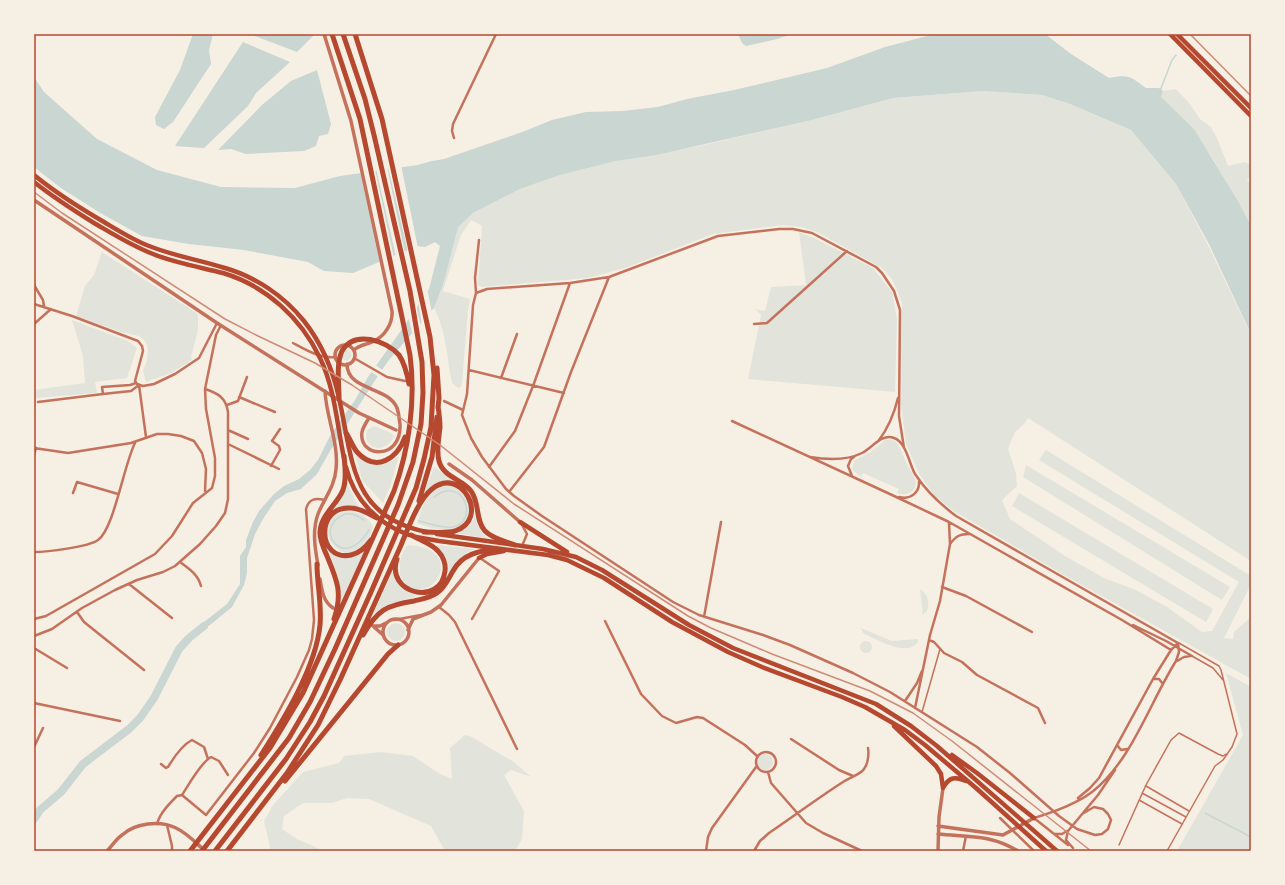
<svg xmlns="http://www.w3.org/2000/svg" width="1285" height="885" font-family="'Alegreya Sans',sans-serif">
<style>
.green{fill:#e2e4dc}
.water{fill:#c9d6d2}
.pier{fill:#f6efe4}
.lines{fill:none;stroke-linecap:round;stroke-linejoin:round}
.stream{stroke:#c9d6d2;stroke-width:1.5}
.river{stroke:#c9d6d2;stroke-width:8}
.service{stroke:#c5725c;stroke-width:1.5}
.minor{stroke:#c5725c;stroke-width:2.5}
.tertiary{stroke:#c5725c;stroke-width:3.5}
.primary{stroke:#b5482f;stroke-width:4.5}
.trunk{stroke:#b5482f;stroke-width:4.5}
.motorway{stroke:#b5482f;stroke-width:5}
.rail{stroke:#cf8b77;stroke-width:1.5}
.neatline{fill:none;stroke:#b5482f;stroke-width:1.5}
</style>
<rect width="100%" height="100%" fill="#f6efe4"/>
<!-- green -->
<path class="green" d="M1176,89L1190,104L1200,119L1211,127L1217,138L1228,166L1245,162L1251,165V175L1247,180L1251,185V226L1238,201L1209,153L1161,97L1163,91Z
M983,91L1042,95L1070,104L1131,130L1176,184L1208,245L1251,335V561L1028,418L1024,424L1015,432L1008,449L1016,473L1017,486L1002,500L1010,519L1065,556L1104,578L1136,590L1167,607L1202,632L1212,631L1239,582L1039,460L1046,450L1251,576V584L1224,638L1233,639L1234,632L1251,617V679L1078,583L955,512L935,496L919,474L906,444L901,404L902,303L897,290L891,278L882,268L817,232L801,227L783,225L713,234L628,267L588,278L482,287L478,285L482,226L471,220L461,235L443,291L470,299L468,310L462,383L461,387L458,388L452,383C447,358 446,330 434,308L443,285L457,227L473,213L520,189L560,175L616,161L699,146L812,120L893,98Z
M799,232L816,239L873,268L892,292L897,319L895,392L748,379L761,315L755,309L765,311L771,287L806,285Z
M102,252L198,314V330L191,357L192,360L171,373L146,382L143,371L147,360L148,350L147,345L144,340L139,336L121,332L76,316L85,286L94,275Z
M72,320L128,341L137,348L127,378L95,382L97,393L36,398V405H34V390L85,383L83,356Z
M340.5 355a5.5 5.5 0 1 1 11 0a5.5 5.5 0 1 1-11 0Z
M374,426L391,433L394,436C387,455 361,450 367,430Z
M885,440H893C901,445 902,454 906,462C908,468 913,473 915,479C919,491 907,497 897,493L899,489L863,473L861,477L853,471L852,467L855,460L871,452Z
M355,453C367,468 385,468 399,456L390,487L383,503L362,480Z
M1026,465L1230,587L1222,600L1023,477Z
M434,467L457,482H438L425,491Z
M347,484L359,507L330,513Z
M446,485C473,487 479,525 450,530C440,531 426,527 417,523C424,505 425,491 446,485Z
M1019,493L1213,609L1206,622L1012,506Z
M349,511C359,512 369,517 373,527C354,592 296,517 349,511Z
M476,511C476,523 479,533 489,539L456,533C468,531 472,522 476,511Z
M408,545C417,546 428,547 434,553C453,568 430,600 408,586C404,583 401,579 400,574C398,564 402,551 408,545Z
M436,545L475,549C461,556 456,563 448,576C448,563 445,553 436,545Z
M326,546C335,554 352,557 363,553L341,602C342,582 334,564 326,546Z
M394,569C395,583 403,592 416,595L415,597L392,603L373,614Z
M920,589C928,595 930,602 927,611L923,615Z
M387 632a9 9 0 1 1 18 0a9 9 0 1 1-18 0Z
M861,628L892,641L918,639V642C907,658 876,639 863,633Z
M860 647a6 6 0 1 1 12 0a6 6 0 1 1-12 0Z
M1226,673L1251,687V851H1177L1243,735Z
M465,735L470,736L514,762L531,777L511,770L504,775L524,811L522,839L515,851H445L431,826L369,799L347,798L332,803H303L284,816L282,829L297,839L320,849L322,851H271L264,821L273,805L303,772L339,763L344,756L381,752L413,756L440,774L452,779L450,748Z
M757 762a8 8 0 1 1 16 0a8 8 0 1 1-16 0Z"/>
<!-- water -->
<path class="water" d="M193,34H213L209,50L211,64L173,122L164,129L156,125L155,117L180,70Z
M254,34H313V36L297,52L255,36Z
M738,34H792L777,39L746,46L742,43Z
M935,34H1045L1071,54L1109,78C1129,74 1130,76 1146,88H1159L1163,91L1161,97L1194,129L1238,201L1251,226V334L1209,244L1176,184L1131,130L1070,104L1042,95L983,91L893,98L812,120L656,155L616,161L560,175L520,189L473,213L458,227L443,285L434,308L388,361L374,382L330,451L317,474L301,489L287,493L275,501L263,519L255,534L247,558V573L244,585L232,607L210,625L196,632L204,622L227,604L240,584V556L246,547V540L253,522L259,511L274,494L284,486L299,479L310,470L318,460L330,436L355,400L368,377L402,329L429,289L440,246L435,242L425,247L417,246L353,273L324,271L308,262L244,250L189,244L142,236L102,214L61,188L34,167V77L44,92L97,139L157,170L221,187L295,188L340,176L418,165L432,161L444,159L525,131L552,120L586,112L623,111L658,107L687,99L734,90L827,68L885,47Z
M243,42L290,62L256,93L248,106L204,148L175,146Z
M317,70L331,124L328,134L319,136L316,146L304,151L246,154L231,149L218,150L262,105L291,81Z"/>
<!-- pier -->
<path class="pier" d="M401,165L418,248L408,252L388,167Z
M387,167L405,253L396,257L376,168Z
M375,169L394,258L380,264L360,171Z
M427,288L432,313L422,325L418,301Z
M416,305L421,327L413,336L408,316Z
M374,364L384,371L379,377L370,371Z"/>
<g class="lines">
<!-- stream -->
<path class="stream" d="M1160,91L1172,60L1176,55
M364,520C356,515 349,511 341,516C314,530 344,572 369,530
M419,521C429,523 442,529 453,527C480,521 463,474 434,497
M1205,813L1251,837"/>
<!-- river -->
<path class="river" d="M34,819L40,810L61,792L83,764L129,729L140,718L154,698L179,649L189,638L204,626"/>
<!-- service -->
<path class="service" d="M1192,656L1213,668L1223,680
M922,712L940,649
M1146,786L1189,811
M1142,793L1186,817
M1139,800L1182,824
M1119,845L1146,785L1171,740L1179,733L1218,754L1223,756L1226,754
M1167,851L1215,766L1223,760L1232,747L1237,734L1221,670L1219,666L1179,643"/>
<!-- minor -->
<path class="minor" d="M454,138L452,131L453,124L496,34
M479,240L475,278L476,293L473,305L467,394L462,415L471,438L482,457L506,489L514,496L542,516L673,602L699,615L763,635L790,645L853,673L890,692L977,747L1010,773L1059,816L1077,829L1095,835L1102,834L1108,829L1111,820L1108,814L1103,809L1094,807L1082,814
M34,285L43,300L44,306
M476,293L487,289L570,283L609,277L718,236L779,229H793L812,233L876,267L882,273L894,291L900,310L899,416L904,448
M34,304L72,316L138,341L142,346L143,351L135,381L137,384L143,386L154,384L175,374L199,358L217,323
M34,324L51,309
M754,324L767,323L847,251
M293,343C306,350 321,359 336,357
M354,358L387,377L405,381
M469,370L564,393
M501,378L517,334
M136,383L130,385L102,387L103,394L131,391L139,385L146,437
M239,397L275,412
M444,401L463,410
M38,402L103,394
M227,405L238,401L247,377
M732,421L892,495
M228,430L248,439
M879,440C889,427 894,414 898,398
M228,444L279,469
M34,448L68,453L131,443L157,434H168L181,436L194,441L202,453L206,469L205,491
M34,455L36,448
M810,457C828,460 846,461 862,453C872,448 882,433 894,438C906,442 909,463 915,474C926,491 940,504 956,516L1178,643
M271,466L280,450L279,446L272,441L280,429
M489,467L515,431L533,386L570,283
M852,476L848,466L851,459L854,457
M509,492L544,447L571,372L609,277
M73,493L77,482L118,494
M892,495L949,522L1122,620L1171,650
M899,497C910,500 920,493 919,481
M522,525L527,534L522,546
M950,544C956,536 960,534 969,534
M34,552C47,552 88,547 98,540C114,529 124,464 135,443
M180,562C189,569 198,574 201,586
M129,584L172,618
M942,587L966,596L1032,632
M439,607L449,615L455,622L517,749
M77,612L84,622L144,670
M704,617L721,522
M34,619L46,616L155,554L172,536L193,503L212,488L215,476V458L206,409L205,389L216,335L221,325
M472,619L499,571L480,558
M394,620L421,615
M605,621L641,694L662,716L676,723L697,717L703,718L745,745L757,756
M1133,625L1166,641L1192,656
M34,636L52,629L82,608L115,590L137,580L163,572L175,566L200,544L216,526L225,513L228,499V412C226,398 218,393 205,389
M929,640L934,642L944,653L962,662L977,675L1038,708L1045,723
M34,648L67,668
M1177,661L1184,657L1190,656
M1153,679H1159L1163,684
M905,701L917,683L922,671
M34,703L120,721
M915,708L930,635L940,601L950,544L949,523
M791,739L839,770L853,776
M1117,745L1121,750L1127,749
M34,747L43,728
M756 762a10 10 0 1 1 20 0a10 10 0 1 1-20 0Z
M161,764L166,768L168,767C174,757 182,745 192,740L204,747L208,759
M768,772L771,783L806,823L823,833L862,851
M182,795L206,815L254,753L270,728L297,677L309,650L312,639L314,620L306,509C309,498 316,498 325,500
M1078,798L1090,788L1099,778L1153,679L1171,650L1178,643
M1000,818L1034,851
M1034,818C1054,812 1076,804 1092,792C1131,762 1150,702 1176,661L1179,652L1178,643
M1034,818L1068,845
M157,824C160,813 169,804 177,796L182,795C188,786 201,762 211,757L219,761L228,775
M167,825L172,846V851
M1055,834H1062L1067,831
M1073,848L1066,840L1068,831L1098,795L1115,770
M706,851L708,837L712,828L756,767
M754,851L760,841L769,833C794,816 818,798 843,782C850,777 860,775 864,769C868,764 869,754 868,748
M963,851L966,836"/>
<!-- tertiary -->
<path class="tertiary" d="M324,34L351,121L392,311C393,323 385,336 374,341C367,345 360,344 354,350
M34,200L217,323L359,413L396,430
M335 355a10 10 0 1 1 20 0a10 10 0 1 1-20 0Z
M347,364C347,391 388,386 397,408C399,413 399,419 400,424C402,461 358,458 362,432C363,427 366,423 369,418
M449,464L472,480L520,522
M318,565C315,549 312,530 318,514C324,499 335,486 336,469C339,443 326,417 325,391
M320,579C322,591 323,601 333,608
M383 632a13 13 0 1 1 26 0a13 13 0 1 1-26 0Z
M373,626H380L386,623
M373,626L383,635
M408,630L413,619L431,612L441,605L479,558
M938,826L1003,835L1034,818
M938,834C968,837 990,834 1018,851
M107,851C112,846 116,839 122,835C135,823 160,820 176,828C187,833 196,843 205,851
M938,851L939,817L943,788"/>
<!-- primary -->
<path class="primary" d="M1170,34L1251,116
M1177,34L1251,108"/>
<!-- trunk -->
<path class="trunk" d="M34,175C56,193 80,208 104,222C119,231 133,240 149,246C174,256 200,260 225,268C256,277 284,296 304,321C322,344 333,370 339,398C353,460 350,517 427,532
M34,182C53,197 73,210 94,223C113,234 132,246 153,254C175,263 199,267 223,273C266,286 301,318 320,358C335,389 337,425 344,458
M346,467C354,500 378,524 409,535
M520,522L567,552
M437,534L543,549L576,557L602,570L689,625L733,648L876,704L911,726L937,746L1057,851
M416,537L439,541L548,555L567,560L604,578L672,622L728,652L762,667L842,697L865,707L905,730L925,745L976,788L1046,851
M479,558L487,554L504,551
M894,726L936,766L941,774L943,788
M952,755L977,773L1034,818
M943,788C949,777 955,776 966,781"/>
<!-- motorway -->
<path class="motorway" d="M437,368L439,398L438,408
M339,397C339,383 336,364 342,351C354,330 386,340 399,355C405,364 407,373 409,384
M438,406C439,413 440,420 440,427C439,438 436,450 439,461C443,477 462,479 471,491C480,503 475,520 485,531C493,539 505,541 515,545
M346,433C350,439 353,447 357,452C376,473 397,459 405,437
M419,501L432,457L437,417
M371,540C366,547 360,553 351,555C317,562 315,505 351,508C360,508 369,514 377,518
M401,545C408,529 418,500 432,489C461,465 491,519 455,531C445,534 434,532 424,532
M397,559C385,594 441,607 445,571C446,564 443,556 438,551C432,544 420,540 411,535
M334,619C343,593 337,580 327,556C324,549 320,541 320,533C320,515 337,505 343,490C347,479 345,467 344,456
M363,635C377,610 387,605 414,601C422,599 430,598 437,593C445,588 448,579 453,571C462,554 479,551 497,549
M261,755C284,719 316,667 320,625C322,605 317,584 317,564
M285,781L388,654L398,645
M190,851L270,748L303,693L394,491C409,449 416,400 410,355L360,119L332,34
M202,851L289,738L310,702L335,649L398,505L413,462L421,424L423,393L422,362L410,291L374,135L365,99L343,34
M215,851L286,759L310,722L324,696L371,592L416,488L424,459L431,427L434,375L430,337L382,119L355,34
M227,851L287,773L318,725L340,680L402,543"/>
<!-- rail -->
<path class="rail" d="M1190,34L1251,96
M34,192L62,213L225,319L258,336L315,363L352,385L440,445L514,504L688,616L711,628L772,654L870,691L913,713L952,741L1091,851"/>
</g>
<!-- border -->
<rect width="1285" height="885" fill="none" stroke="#f6efe4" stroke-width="70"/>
<rect x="35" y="35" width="1215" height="815" class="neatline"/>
</svg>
